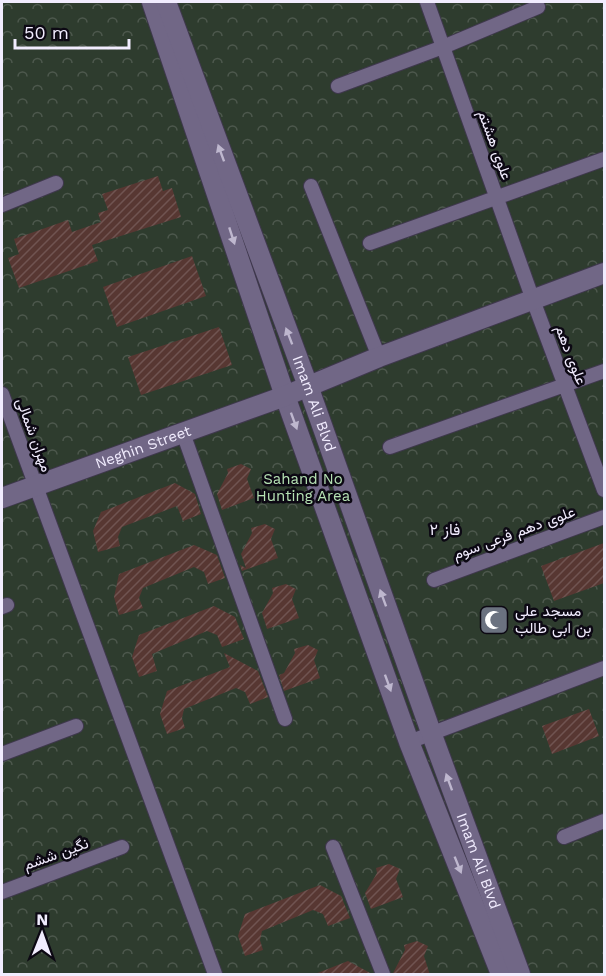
<svg xmlns="http://www.w3.org/2000/svg" width="606" height="976" font-family="'Work Sans',Vazirmatn,sans-serif">
<style>
.park{fill:url(#park-crowns)}
.building{fill:url(#building-hatch)}
.lines{fill:none;stroke-linecap:round;stroke-linejoin:round}
.street-casing{stroke:#3f384d;stroke-width:16}
.secondary-casing{stroke:#3f384d;stroke-width:22}
.street{stroke:#716786;stroke-width:14}
.secondary{stroke:#716786;stroke-width:20}
.oneway{fill:#beb7ce}
.labels{text-anchor:middle;dominant-baseline:central;stroke-width:5;stroke-linejoin:round;paint-order:stroke}
.street-label{font-size:15px;fill:#f1ecfe;stroke:#0c0813}
.park-label{font-size:15px;fill:#b5e1b3;stroke:#0c0813}
.poi-label{font-size:15px;fill:#f1ecfe;stroke:#0c0813;text-anchor:start}
.neighbourhood-label{font-size:16px;fill:#f1ecfe;stroke:#0c0813}
</style>
<defs>
<pattern id="park-crowns" width="20" height="18" patternUnits="userSpaceOnUse" patternTransform="scale(1.5)"><rect width="20" height="18" fill="#2e3c2e"/><path d="M2 6a3 3 0 1 1 6 0M12 15a3 3 0 1 1 6 0" fill="none" stroke="#4d584d"/></pattern>
<pattern id="building-hatch" width="6" height="6" patternUnits="userSpaceOnUse" patternTransform="scale(1.5)"><rect width="6" height="6" fill="#573732"/><path d="M-1 1l2-2M0 6l6-6M5 7l2-2" fill="none" stroke="#705451"/></pattern>
</defs>
<rect width="100%" height="100%" fill="#241b34"/>
<!-- park -->
<path class="park" d="M2,2H604V974H2Z"/>
<!-- building -->
<path class="building" d="M158,176L163,191L172,188L181,217L92,245L98,261L19,288L8,258L19,254L14,239L68,220L72,232L101,222L98,213L108,210L102,194Z
M192,256L206,296L117,327L103,287Z
M219,327L232,365L141,395L128,357Z
M241,464L251,469L247,479L254,498L222,510L217,494L228,473L227,469Z
M175,483L195,494L201,514L183,521L177,506L122,527L118,537L120,546L98,552L93,531L101,512Z
M265,524L275,529L271,539L278,558L242,571L240,565L246,568L241,554L252,533L251,528Z
M604,543V583L554,601L541,566Z
M194,545L217,555L225,578L208,584L204,572L194,567L143,588L139,598L143,608L119,615L114,597L119,574Z
M286,584L296,589L292,599L299,618L267,629L262,613L273,593L272,588Z
M214,606L235,617L244,639L222,647L217,635L207,631L152,654L157,671L139,677L132,657L139,635Z
M308,645L318,650L314,660L320,678L284,691L279,675L284,673L295,653L294,649Z
M224,653L258,671L268,697L250,704L245,692L236,688L184,709L182,718L185,728L167,734L160,714L167,691L230,667Z
M589,709L599,736L552,754L542,726Z
M389,864L400,869L396,879L403,897L371,909L365,893L377,873L376,868Z
M320,885L341,896L350,918L328,926L323,914L313,910L262,931L260,940L263,950L245,956L238,936L245,914Z
M417,941L428,946L424,956L430,975H392L405,950L404,945Z
M348,961L374,975H316L315,974Z"/>
<g class="lines">
<!-- street casing -->
<g class="street-casing">
<path id="street" d="M427,2L533,300L604,490
M338,86L443,47L538,7
M311,186L379,357
M2,205L56,183
M370,243L604,159
M2,394L215,974
M183,433L285,719
M390,447L604,371
M434,580L604,517
M2,607L7,605
M409,742L604,668
M2,754L76,726
M564,837L604,821
M333,847L383,974
M2,892L122,847"/>
</g>
<!-- secondary casing -->
<g class="secondary-casing">
<g id="secondary">
<path d="M152,2L285,396L409,742L501,974"/>
<path id="s1" d="M166,2L308,386L432,735L520,974"/>
<path id="s2" d="M2,498L285,396L379,357L604,273"/>
</g>
</g>
<!-- street -->
<use href="#street" class="street"/>
<!-- secondary -->
<use href="#secondary" class="secondary"/>
</g>
<!-- one-way arrows -->
<defs><path id="oneway-solid" d="M-6-.8H1V-3.2L6.5 0L1 3.2V.8H-6Z" transform="scale(1.5)"/></defs>
<g class="oneway">
<use href="#oneway-solid" transform="translate(221 153) rotate(-110)"/>
<use href="#oneway-solid" transform="translate(232 236) rotate(72)"/>
<use href="#oneway-solid" transform="translate(289 336) rotate(-111)"/>
<use href="#oneway-solid" transform="translate(294 421) rotate(70)"/>
<use href="#oneway-solid" transform="translate(383 598) rotate(-110)"/>
<use href="#oneway-solid" transform="translate(388 683) rotate(70)"/>
<use href="#oneway-solid" transform="translate(449 782) rotate(-110)"/>
<use href="#oneway-solid" transform="translate(458 865) rotate(68)"/>
</g>
<!-- icons -->
<defs>
<g id="mosque-square" transform="scale(1.5)"><rect x="-9" y="-9" width="18" height="18" rx="4" fill="#6b7280" stroke="#0c0813"/><path d="M3.5-4.9A6 6 0 1 0 3.5 4.9A5 5 0 1 1 3.5-4.9Z" fill="#fff"/></g>
</defs>
<g fill-rule="evenodd">
<use href="#mosque-square" x="494" y="620"/>
</g>
<g class="labels">
<!-- street labels -->
<g class="street-label">
<text transform="translate(495 145) rotate(70)">علوی هشتم</text>
<text transform="translate(571 355) rotate(69)">علوی دهم</text>
<text stroke="none"><textPath href="#s1" startOffset="428">Imam Ali Blvd</textPath></text>
<text transform="translate(34 435) rotate(70)">مهران شمالی</text>
<text stroke="none"><textPath href="#s2" startOffset="150">Neghin Street</textPath></text>
<text transform="translate(514 533) rotate(-20)">علوی دهم فرعی سوم</text>
<text transform="translate(56 854) rotate(-20)">نگین ششم</text>
<text stroke="none"><textPath href="#s1" startOffset="914">Imam Ali Blvd</textPath></text>
</g>
<!-- park labels -->
<g class="park-label">
<text x="303" y="479">Sahand No<tspan x="303" dy="17">Hunting Area</tspan></text>
</g>
<!-- poi labels -->
<g class="poi-label">
<text x="515" y="611">مسجد علی<tspan x="515" dy="17">بن ابی طالب</tspan></text>
</g>
<!-- neighbourhood labels -->
<g class="neighbourhood-label">
<text x="445" y="529">فاز ۲</text>
</g>
</g>
<!-- border -->
<rect width="606" height="976" fill="none" stroke="#f1ecfe" stroke-width="6"/>
<!-- north arrow -->
<g transform="translate(42 934) rotate(1)" stroke="#0c0813" stroke-width="4.5" paint-order="stroke">
<path d="M0-4.5L10 22L0 15L-10 22Z" fill="#f1ecfe"/>
<text y="-9" font-size="16" font-weight="bold" text-anchor="middle" fill="#f1ecfe">N</text>
</g>
<!-- scale -->
<path d="M15 39v9h114v-9" fill="none" stroke="#f1ecfe" stroke-width="3"/>
<text x="24" y="39" font-size="18" fill="#f1ecfe" stroke="#0c0813" stroke-width="4.5" paint-order="stroke">50 m</text>
</svg>
